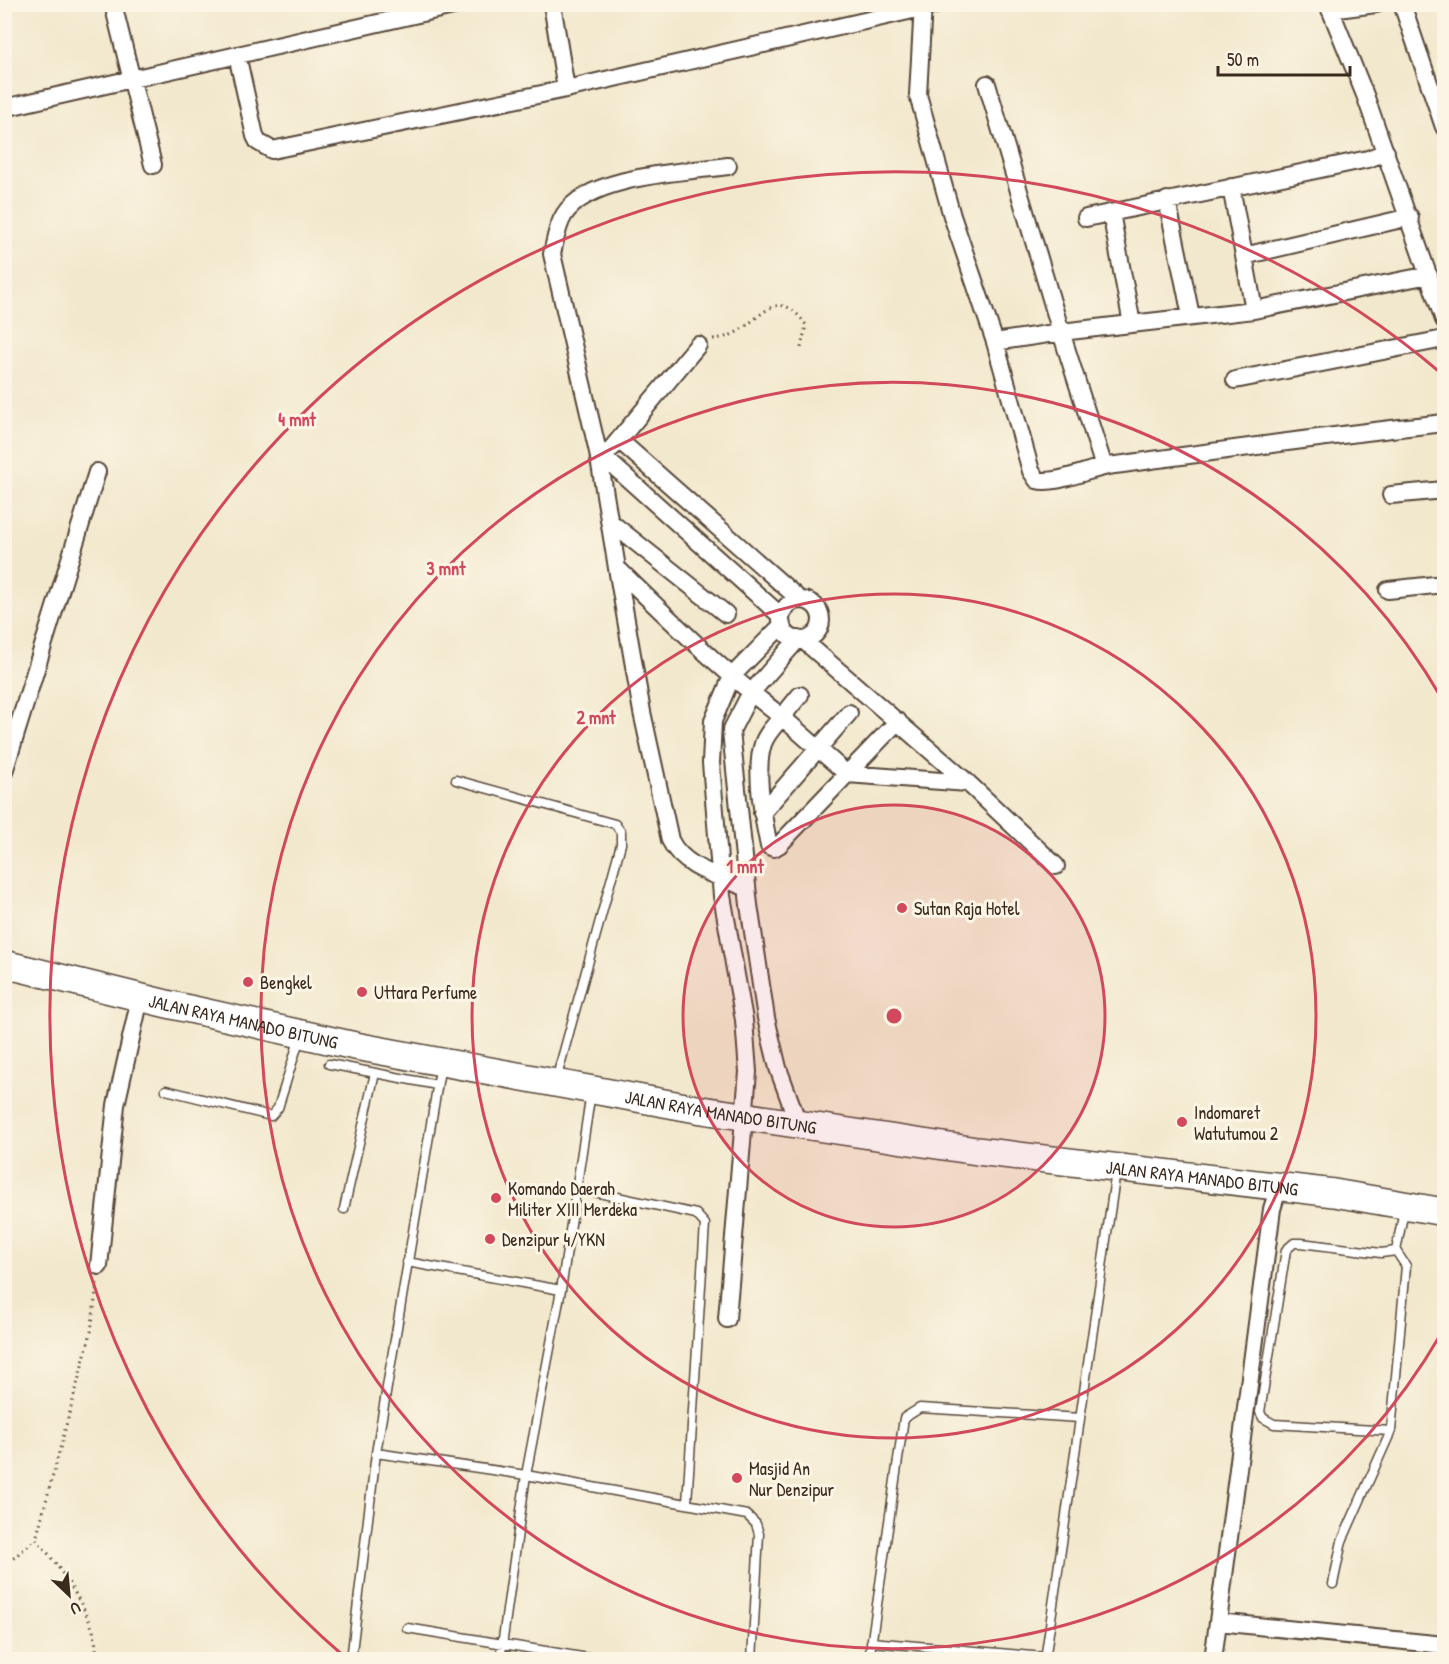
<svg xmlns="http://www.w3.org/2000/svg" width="1449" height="1664" font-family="'Patrick Hand',sans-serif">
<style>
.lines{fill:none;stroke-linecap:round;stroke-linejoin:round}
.service-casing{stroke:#564638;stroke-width:11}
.minor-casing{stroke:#564638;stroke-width:20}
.trunk-casing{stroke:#564638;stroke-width:30}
.path{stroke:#564638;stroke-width:3;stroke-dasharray:1.5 4.5;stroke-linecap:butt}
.service{stroke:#fff;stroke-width:8}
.minor{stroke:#fff;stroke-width:16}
.trunk{stroke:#fff;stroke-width:27}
.ring{fill:none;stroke:#d1495b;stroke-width:3}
.poi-dot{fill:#d1495b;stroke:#fcf5e5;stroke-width:2}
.labels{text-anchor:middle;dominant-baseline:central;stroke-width:6;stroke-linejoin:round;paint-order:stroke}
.poi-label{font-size:18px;fill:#3b2a1e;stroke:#fcf5e5;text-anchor:start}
.street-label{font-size:18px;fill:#3b2a1e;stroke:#fcf5e5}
.centre{fill:#d1495b;stroke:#fcf5e5;stroke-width:3}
.ring-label{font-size:18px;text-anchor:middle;font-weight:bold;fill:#d1495b;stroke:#fcf5e5;stroke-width:6;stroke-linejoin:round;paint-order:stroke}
</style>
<rect width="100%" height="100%" fill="#fcf5e5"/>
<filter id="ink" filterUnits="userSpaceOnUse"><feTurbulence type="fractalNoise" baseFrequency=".0167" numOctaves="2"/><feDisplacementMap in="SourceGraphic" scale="12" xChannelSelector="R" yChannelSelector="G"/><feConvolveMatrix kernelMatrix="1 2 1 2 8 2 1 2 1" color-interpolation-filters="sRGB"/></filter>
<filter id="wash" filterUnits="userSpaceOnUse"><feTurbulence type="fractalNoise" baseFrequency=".008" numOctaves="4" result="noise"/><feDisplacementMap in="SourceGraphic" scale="24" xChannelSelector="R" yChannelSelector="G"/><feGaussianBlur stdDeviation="1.35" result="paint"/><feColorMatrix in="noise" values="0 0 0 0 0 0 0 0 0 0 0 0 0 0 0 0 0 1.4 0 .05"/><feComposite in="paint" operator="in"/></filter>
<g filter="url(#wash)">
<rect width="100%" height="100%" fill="#f2e8cd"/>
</g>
<g filter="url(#ink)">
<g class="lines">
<!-- service casing -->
<g class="service-casing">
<path id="service" d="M456,780L615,824L621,832V844L556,1080
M329,1064L437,1085
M166,1090L271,1116L278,1108L300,1037
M576,1188L696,1214L705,1224L687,1503
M344,1209L375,1073
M407,1262L561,1290
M1391,1431L1274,1424L1263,1418L1260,1412L1286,1250L1294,1243H1301L1381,1253L1396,1251L1404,1210
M376,1453L526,1475L747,1515L756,1524L759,1534L752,1660
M1333,1584L1342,1541L1391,1431L1406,1266L1396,1251
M407,1628L600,1660
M871,1642L1045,1657
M351,1660L376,1453L441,1064
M500,1660L526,1475L561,1290L591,1092
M869,1660L904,1418L920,1408L1080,1418
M1045,1660L1116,1171"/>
</g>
<!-- minor casing -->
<g class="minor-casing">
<path id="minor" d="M113,4L153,165
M552,4L566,89
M923,4L918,95L952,216L995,342L1031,471L1037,480C1055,485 1089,469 1108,466C1220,451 1332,435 1444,423
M1328,4L1365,95L1444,320
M1402,4L1444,127
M1330,10L1376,4
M237,55L255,136L258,142L272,150L566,89L939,4
M987,84L1061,332L995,342
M4,108L462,4
M1231,187L1244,256L1410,217
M1167,200L1191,316
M1111,213L1132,324
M1086,218L1368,159L1386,152
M1244,256L1254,310
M1235,380L1444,339
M619,440L799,599
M612,448L698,345
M598,452L781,616
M1104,467L1061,332L1254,310L1429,275
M1391,495L1444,490
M609,521L726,614
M617,568L598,452L552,254C555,241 557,226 564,215C589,175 685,172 728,166
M1388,590L1444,584
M781 620a20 20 0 1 1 40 0a20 20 0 1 1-40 0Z
M798,639L750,694L731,731L749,905L766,1018L778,1068L798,1123
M803,640L968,783
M800,695L782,717L847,774L898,721
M4,772L97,472
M762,813L849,713
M747,888C720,876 684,869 670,840L642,712L617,568C670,620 723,672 782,717C775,725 766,734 763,744C754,771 763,818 769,846L774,848L779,845L847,774L968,783L1056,866
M99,1266L116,1105L140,998
M727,1319L748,1072L744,1020L722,896L711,763L713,721L732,676L782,625
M1218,1622L1444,1645
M1213,1660L1272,1209L1279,1186"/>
</g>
<!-- trunk casing -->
<g class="trunk-casing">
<g id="trunk">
<path id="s1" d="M4,964L167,1004L355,1046L702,1110L977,1151L1334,1193L1444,1212"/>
</g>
</g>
<!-- path -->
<path class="path" d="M713,339C724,338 731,336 740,330C766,313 779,287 806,325L801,348
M97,1283L91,1332L36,1539C56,1561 84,1603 93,1631C96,1640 96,1650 97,1660
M4,1566L36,1539"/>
<!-- service -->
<use href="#service" class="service"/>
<!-- minor -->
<use href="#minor" class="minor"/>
<!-- trunk -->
<use href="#trunk" class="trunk"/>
</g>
</g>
<!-- distance rings -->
<circle cx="894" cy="1016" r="211" fill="#d1495b" fill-opacity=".12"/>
<g class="ring">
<circle cx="894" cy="1016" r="211"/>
<circle cx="894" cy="1016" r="422"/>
<path d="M1442 1332A633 633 0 1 1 1442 699"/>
<path d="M346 1658A844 844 0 1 1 1442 374"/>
</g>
<!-- markers -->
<g class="poi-dot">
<circle cx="902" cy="908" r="6"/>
<circle cx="248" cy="982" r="6"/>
<circle cx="362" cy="992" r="6"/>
<circle cx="1182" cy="1122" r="6"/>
<circle cx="496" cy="1198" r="6"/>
<circle cx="490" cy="1239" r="6"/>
<circle cx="737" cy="1478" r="6"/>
</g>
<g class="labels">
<!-- poi labels -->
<g class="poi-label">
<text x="914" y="908">Sutan Raja Hotel</text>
<text x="260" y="982">Bengkel</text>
<text x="374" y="992">Uttara Perfume</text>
<text x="1194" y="1112">Indomaret<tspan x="1194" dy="21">Watutumou 2</tspan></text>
<text x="508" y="1188">Komando Daerah<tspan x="508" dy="21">Militer XIII Merdeka</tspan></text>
<text x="502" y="1239">Denzipur 4/YKN</text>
<text x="749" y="1468">Masjid An<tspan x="749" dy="21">Nur Denzipur</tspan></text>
</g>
<!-- street labels -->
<g class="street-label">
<text stroke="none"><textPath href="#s1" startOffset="246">JALAN RAYA MANADO BITUNG</textPath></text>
<text stroke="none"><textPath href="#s1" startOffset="732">JALAN RAYA MANADO BITUNG</textPath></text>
<text stroke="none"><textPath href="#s1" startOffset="1218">JALAN RAYA MANADO BITUNG</textPath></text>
</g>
</g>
<circle cx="894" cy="1016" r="9" class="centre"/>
<g class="ring-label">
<text x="297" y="426">4 mnt</text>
<text x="446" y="575">3 mnt</text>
<text x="596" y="724">2 mnt</text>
<text x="745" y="873">1 mnt</text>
</g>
<!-- margin -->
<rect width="1449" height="1664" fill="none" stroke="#fcf5e5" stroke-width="24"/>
<!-- north arrow -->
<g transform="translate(69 1595) rotate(154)" stroke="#fcf5e5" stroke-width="4.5" paint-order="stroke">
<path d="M0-4.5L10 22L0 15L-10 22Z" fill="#3b2a1e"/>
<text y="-9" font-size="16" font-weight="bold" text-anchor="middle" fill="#3b2a1e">U</text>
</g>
<!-- scale -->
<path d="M1218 66v9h132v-9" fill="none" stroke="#3b2a1e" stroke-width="3"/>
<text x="1227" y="66" font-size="18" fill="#3b2a1e" stroke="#fcf5e5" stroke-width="4.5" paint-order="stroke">50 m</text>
</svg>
